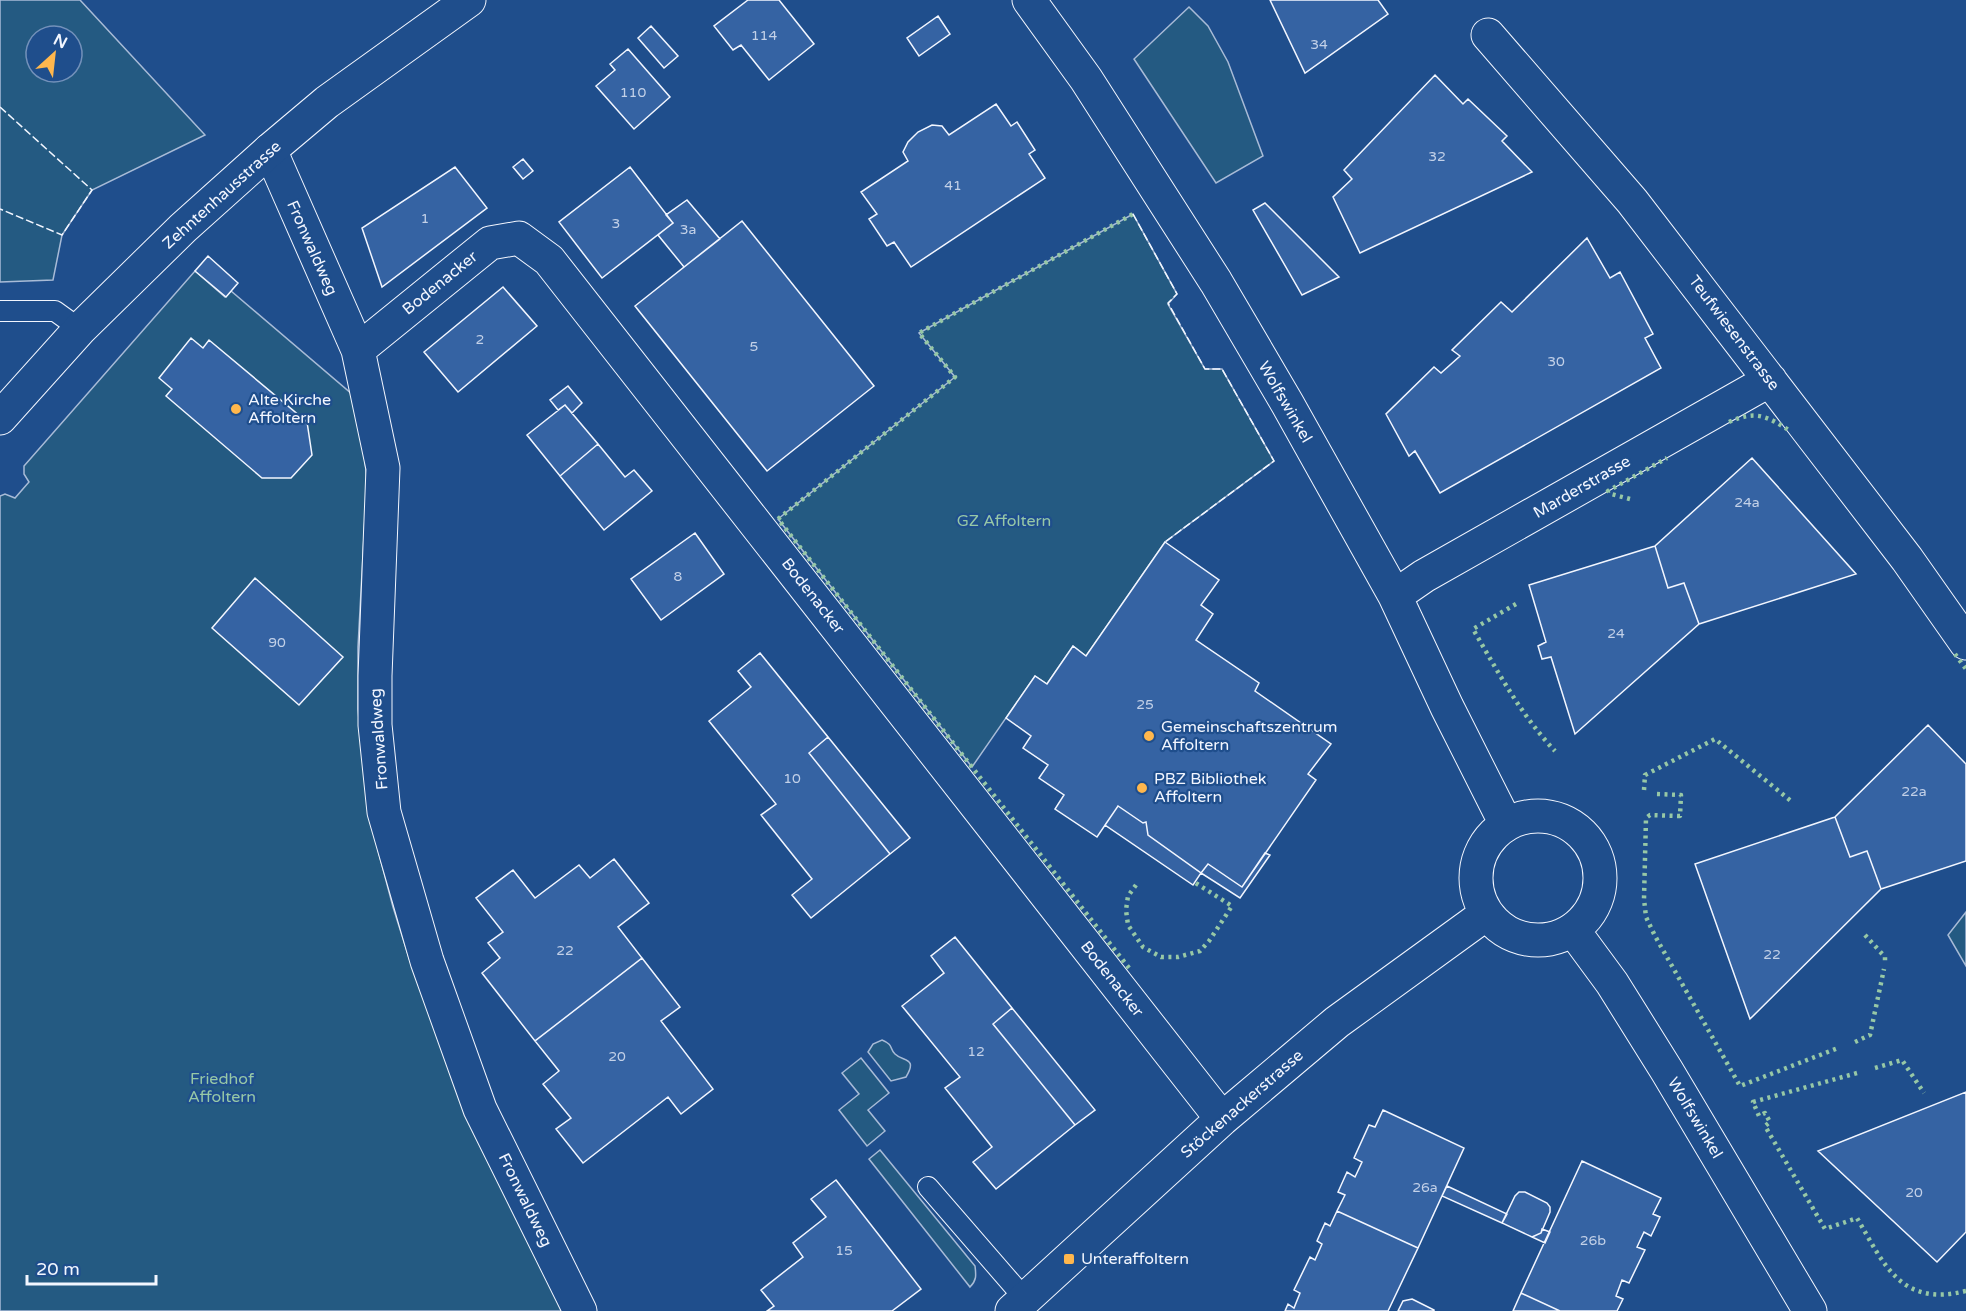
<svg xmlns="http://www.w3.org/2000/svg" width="1966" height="1311" font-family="'Varela Round',sans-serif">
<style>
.green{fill:#245a82;stroke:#a8bbd7;stroke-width:1.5;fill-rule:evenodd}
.building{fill:#3563a3;stroke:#f2f6ff;stroke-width:1.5}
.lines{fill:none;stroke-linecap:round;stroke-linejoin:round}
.lane-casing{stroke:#f2f6ff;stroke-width:22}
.street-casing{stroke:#f2f6ff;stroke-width:35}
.secondary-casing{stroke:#f2f6ff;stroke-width:35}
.lane{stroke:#1f4e8c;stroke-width:20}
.street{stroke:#1f4e8c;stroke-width:33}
.secondary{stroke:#1f4e8c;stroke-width:33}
.hedge{stroke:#97c8a6;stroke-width:4.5;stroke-dasharray:3 4.5;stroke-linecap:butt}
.fence{stroke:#f2f6ff;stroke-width:1.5;stroke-dasharray:8 3;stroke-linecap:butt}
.poi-dot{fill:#ffb74d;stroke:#1f4e8c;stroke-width:2}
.labels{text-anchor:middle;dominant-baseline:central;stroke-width:4.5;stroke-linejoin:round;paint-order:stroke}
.number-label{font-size:14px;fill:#c3d1e8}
.street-label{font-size:16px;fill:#f2f6ff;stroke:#1f4e8c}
.poi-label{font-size:16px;fill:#f2f6ff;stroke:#1f4e8c;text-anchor:start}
.park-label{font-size:16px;fill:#97c8a6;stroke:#1f4e8c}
</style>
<rect width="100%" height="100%" fill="#1f4e8c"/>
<!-- green -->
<path class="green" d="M0,0H80L205,135L92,190L62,235L53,280L0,282ZM36,36H72V72H36Z
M1189,7L1208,26L1228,62L1263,156L1216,183L1134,59Z
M1133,214L1177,294L1168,304L1205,369H1222L1274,461L1165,542L1086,656L1073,646L1047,684L1035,676L972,767L778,519L955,377L919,333Z
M195,271L225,297L231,291L353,395L362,435L367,480L358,647V709L362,753L378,850L393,907L410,961L563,1311H0V496L5,494L15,498L29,482L24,474V466Z
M1966,912V966L1948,935Z
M882,1040C894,1045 889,1048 895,1054C903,1062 918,1057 906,1077L891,1081L868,1052L873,1044Z
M861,1058L889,1093L868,1110L885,1131L867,1146L839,1110L859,1094L842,1073Z
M880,1150L975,1266C976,1275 977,1280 970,1287L869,1159Z"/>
<!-- building -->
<path class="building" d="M748,0H779L814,44L769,80L741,45L733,50L714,26Z
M1270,0H1378L1388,14L1305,73Z
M938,16L950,34L919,56L907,38Z
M651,26L678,56L664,68L638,38Z
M628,49L670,97L634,129L596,86L615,70L610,64Z
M1435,75L1463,104L1468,99L1507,136L1502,141L1532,172L1360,253L1333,197L1352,179L1344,170Z
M996,104L1011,126L1017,122L1035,150L1029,154L1045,178L911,267L894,242L887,246L869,219L877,214L861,192L908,161L903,152L908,142L918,132L932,125L942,126L949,135Z
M523,159L533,171L523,179L513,167Z
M455,167L487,208L382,287L362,228Z
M630,167L673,223L602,278L559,222Z
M687,200L720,239L684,267L658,235L673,223L666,215Z
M1265,203L1339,277L1302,295L1253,210Z
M742,221L874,386L767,471L635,306Z
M1587,238L1610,278L1620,272L1653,334L1645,338L1661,368L1440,493L1415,451L1409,456L1386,414L1434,367L1441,373L1460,356L1452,350L1501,302L1512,312Z
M208,256L238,283L226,297L195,271Z
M503,287L537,326L458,392L424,352Z
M191,338L203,348L209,340L307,422L312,455L291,478H262L166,396L172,389L159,378Z
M568,386L582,403L572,413L565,405L558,410L550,400Z
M565,405L598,444L560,476L527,435Z
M598,444L625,477L634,470L652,491L604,530L560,476Z
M1752,458L1856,574L1699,624L1684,583L1668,588L1655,546Z
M695,533L724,574L661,620L631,579Z
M1165,542L1219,580L1201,605L1213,614L1196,640L1259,683L1255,691L1331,744L1308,774L1316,780L1242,887L1208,864L1201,873L1148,835L1146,822L1143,823L1118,806L1097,837L1055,809L1064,795L1039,778L1048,765L1023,748L1031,736L1006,718L1035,676L1047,684L1073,646L1086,656Z
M1655,546L1668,588L1684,583L1699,624L1575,734L1551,657L1542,659L1538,646L1546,642L1529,585Z
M255,578L343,657L299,705L212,628Z
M760,653L828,737L809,753L890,854L811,918L792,895L812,879L761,815L776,804L709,721L751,687L738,671Z
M1928,725L1966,764V861L1881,889L1867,851L1850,857L1835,817Z
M828,737L910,838L890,854L809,753Z
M1118,806L1143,823L1146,822L1148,835L1201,873L1193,885L1105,825Z
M1835,817L1850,857L1867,851L1881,889L1750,1019L1695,864Z
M1265,853L1270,855L1240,898L1201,873L1208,864L1242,887Z
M614,859L649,903L618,927L642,958L535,1041L482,973L500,958L488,943L503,932L476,898L513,870L535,898L579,865L590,878Z
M955,937L1012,1008L993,1024L1075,1125L996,1189L973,1162L992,1147L945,1088L960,1077L902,1006L944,973L931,956Z
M642,958L680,1007L661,1021L713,1089L681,1114L668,1097L583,1163L556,1129L571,1118L543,1084L559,1071L535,1041Z
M1012,1008L1095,1110L1075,1125L993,1024Z
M1966,1092V1232L1937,1262L1818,1151Z
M1383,1110L1464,1148L1418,1248L1337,1211L1345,1195L1338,1192L1347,1172L1355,1177L1362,1162L1354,1158L1369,1125L1375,1127Z
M1582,1161L1661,1198L1653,1214L1660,1217L1651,1236L1644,1232L1637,1247L1645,1250L1629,1283L1622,1280L1616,1296L1623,1299L1617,1311H1560L1521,1293Z
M836,1180L921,1289L892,1311H767L774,1306L761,1290L803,1257L793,1243L826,1217L811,1199Z
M1447,1186L1507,1214L1502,1223L1442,1196Z
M1519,1192H1525L1547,1203L1550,1207V1212L1541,1233L1532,1237L1502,1223L1515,1196Z
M1337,1211L1418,1248L1388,1311H1285L1288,1304L1294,1308L1300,1293L1294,1290L1310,1257L1315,1260L1322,1244L1317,1241L1325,1223L1330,1226Z
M1542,1229L1550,1232L1545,1243L1532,1237L1541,1233Z
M1521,1293L1560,1311H1513Z
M1412,1299L1434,1310V1311H1398L1403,1301Z"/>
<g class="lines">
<!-- lane casing -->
<g class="lane-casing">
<path id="lane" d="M0,311H55L80,329
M928,1187L1025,1299"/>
</g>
<!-- street casing -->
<g class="street-casing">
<path id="street" d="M1029,0L1086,79L1216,282L1287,403L1395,596L1447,707L1506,824
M1488,35L1632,201L1907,559L1966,643
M270,150L358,350L383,468L375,676V725L384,812L427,961L480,1109L580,1311
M358,350L490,243L519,238L549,260L1222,1119
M1395,596L1424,576L1770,380
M1476 878a62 62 0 1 1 124 0a62 62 0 1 1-124 0Z
M1573,930L1612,983L1667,1071L1810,1311
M1012,1311L1222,1119L1337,1022L1486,914"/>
</g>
<!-- secondary casing -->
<g class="secondary-casing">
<path id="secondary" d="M0,418L80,329L183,228L270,150L327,102L469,0"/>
</g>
<!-- lane -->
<use href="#lane" class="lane"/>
<!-- street -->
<use href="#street" class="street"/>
<!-- secondary -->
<use href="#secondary" class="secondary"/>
<!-- hedge -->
<path class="hedge" d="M1729,422C1756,410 1767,416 1790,431
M1630,499L1611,494L1608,491L1667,458
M1516,604L1473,629C1498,672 1521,715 1555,751
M1955,654L1966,669
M1644,790L1645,775L1715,739L1791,801
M1657,794L1681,795L1680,816L1650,815L1646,818L1644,899L1646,917L1655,936L1740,1086L1838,1048
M1136,885L1128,896L1126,910L1128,925L1143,947L1161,957H1178L1200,951L1209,941L1232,906L1194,882
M1865,935L1885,957V962
M1129,968L778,519L955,377L919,333L1133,214
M1855,1042L1870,1035L1884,969
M1875,1068L1902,1060L1924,1093
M1857,1073L1753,1102L1759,1116L1765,1113L1770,1122L1765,1126L1825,1229L1857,1218C1885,1266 1901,1307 1966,1291"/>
<!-- fence -->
<path class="fence" d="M0,107L92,190L62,235L0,209
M1133,214L1177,294L1168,303L1205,369H1222L1274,461L1165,542"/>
</g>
<!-- markers -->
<g class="poi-dot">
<circle cx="236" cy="409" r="6"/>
<circle cx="1149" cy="736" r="6"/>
<circle cx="1142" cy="788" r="6"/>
<rect x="1063" y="1253" width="12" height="12" rx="3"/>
</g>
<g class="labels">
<!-- number labels -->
<g class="number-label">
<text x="764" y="35">114</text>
<text x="1319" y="44">34</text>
<text x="633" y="92">110</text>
<text x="1437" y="156">32</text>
<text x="953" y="185">41</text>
<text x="425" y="218">1</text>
<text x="616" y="223">3</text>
<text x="688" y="229">3a</text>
<text x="480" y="339">2</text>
<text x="754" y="346">5</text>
<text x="1556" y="361">30</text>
<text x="1747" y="502">24a</text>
<text x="678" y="576">8</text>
<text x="1616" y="633">24</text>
<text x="277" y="642">90</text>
<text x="1145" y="704">25</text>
<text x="792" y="778">10</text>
<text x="1914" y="791">22a</text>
<text x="565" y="950">22</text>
<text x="1772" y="954">22</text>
<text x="976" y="1051">12</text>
<text x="617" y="1056">20</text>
<text x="1425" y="1187">26a</text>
<text x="1914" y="1192">20</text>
<text x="1593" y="1240">26b</text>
<text x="844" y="1250">15</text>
</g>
<!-- street labels -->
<g class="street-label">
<text transform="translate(222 195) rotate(-42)">Zehntenhausstrasse</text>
<text transform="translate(312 248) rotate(66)">Fronwaldweg</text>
<text transform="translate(440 283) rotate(-39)">Bodenacker</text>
<text transform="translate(1734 333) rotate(53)">Teufwiesenstrasse</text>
<text transform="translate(1285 402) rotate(60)">Wolfswinkel</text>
<text transform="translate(1582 487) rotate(-30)">Marderstrasse</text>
<text transform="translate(813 596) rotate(52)">Bodenacker</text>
<text transform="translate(379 739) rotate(-94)">Fronwaldweg</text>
<text transform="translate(1112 979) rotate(52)">Bodenacker</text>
<text transform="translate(1242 1104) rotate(-41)">Stöckenackerstrasse</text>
<text transform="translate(1695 1118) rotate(59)">Wolfswinkel</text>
<text transform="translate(525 1200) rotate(64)">Fronwaldweg</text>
</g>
<!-- poi labels -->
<g class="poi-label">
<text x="248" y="400">Alte Kirche<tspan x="248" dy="18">Affoltern</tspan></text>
<text x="1161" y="727">Gemeinschaftszentrum<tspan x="1161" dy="18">Affoltern</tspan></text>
<text x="1154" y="779">PBZ Bibliothek<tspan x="1154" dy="18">Affoltern</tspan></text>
<text x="1081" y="1259">Unteraffoltern</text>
</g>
<!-- park labels -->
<g class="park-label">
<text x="1004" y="521">GZ Affoltern</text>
<text x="222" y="1079">Friedhof<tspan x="222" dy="18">Affoltern</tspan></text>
</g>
</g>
<!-- north arrow -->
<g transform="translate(54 54) rotate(27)"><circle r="28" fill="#1f4e8c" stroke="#7391ba" stroke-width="1.5"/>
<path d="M0-4.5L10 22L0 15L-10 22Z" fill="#ffb74d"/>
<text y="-9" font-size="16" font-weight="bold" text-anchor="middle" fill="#f2f6ff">N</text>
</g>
<!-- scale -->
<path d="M27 1275v9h129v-9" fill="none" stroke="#f2f6ff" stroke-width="3"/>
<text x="36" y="1275" font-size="18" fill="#f2f6ff" stroke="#1f4e8c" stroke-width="4.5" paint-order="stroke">20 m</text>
</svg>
